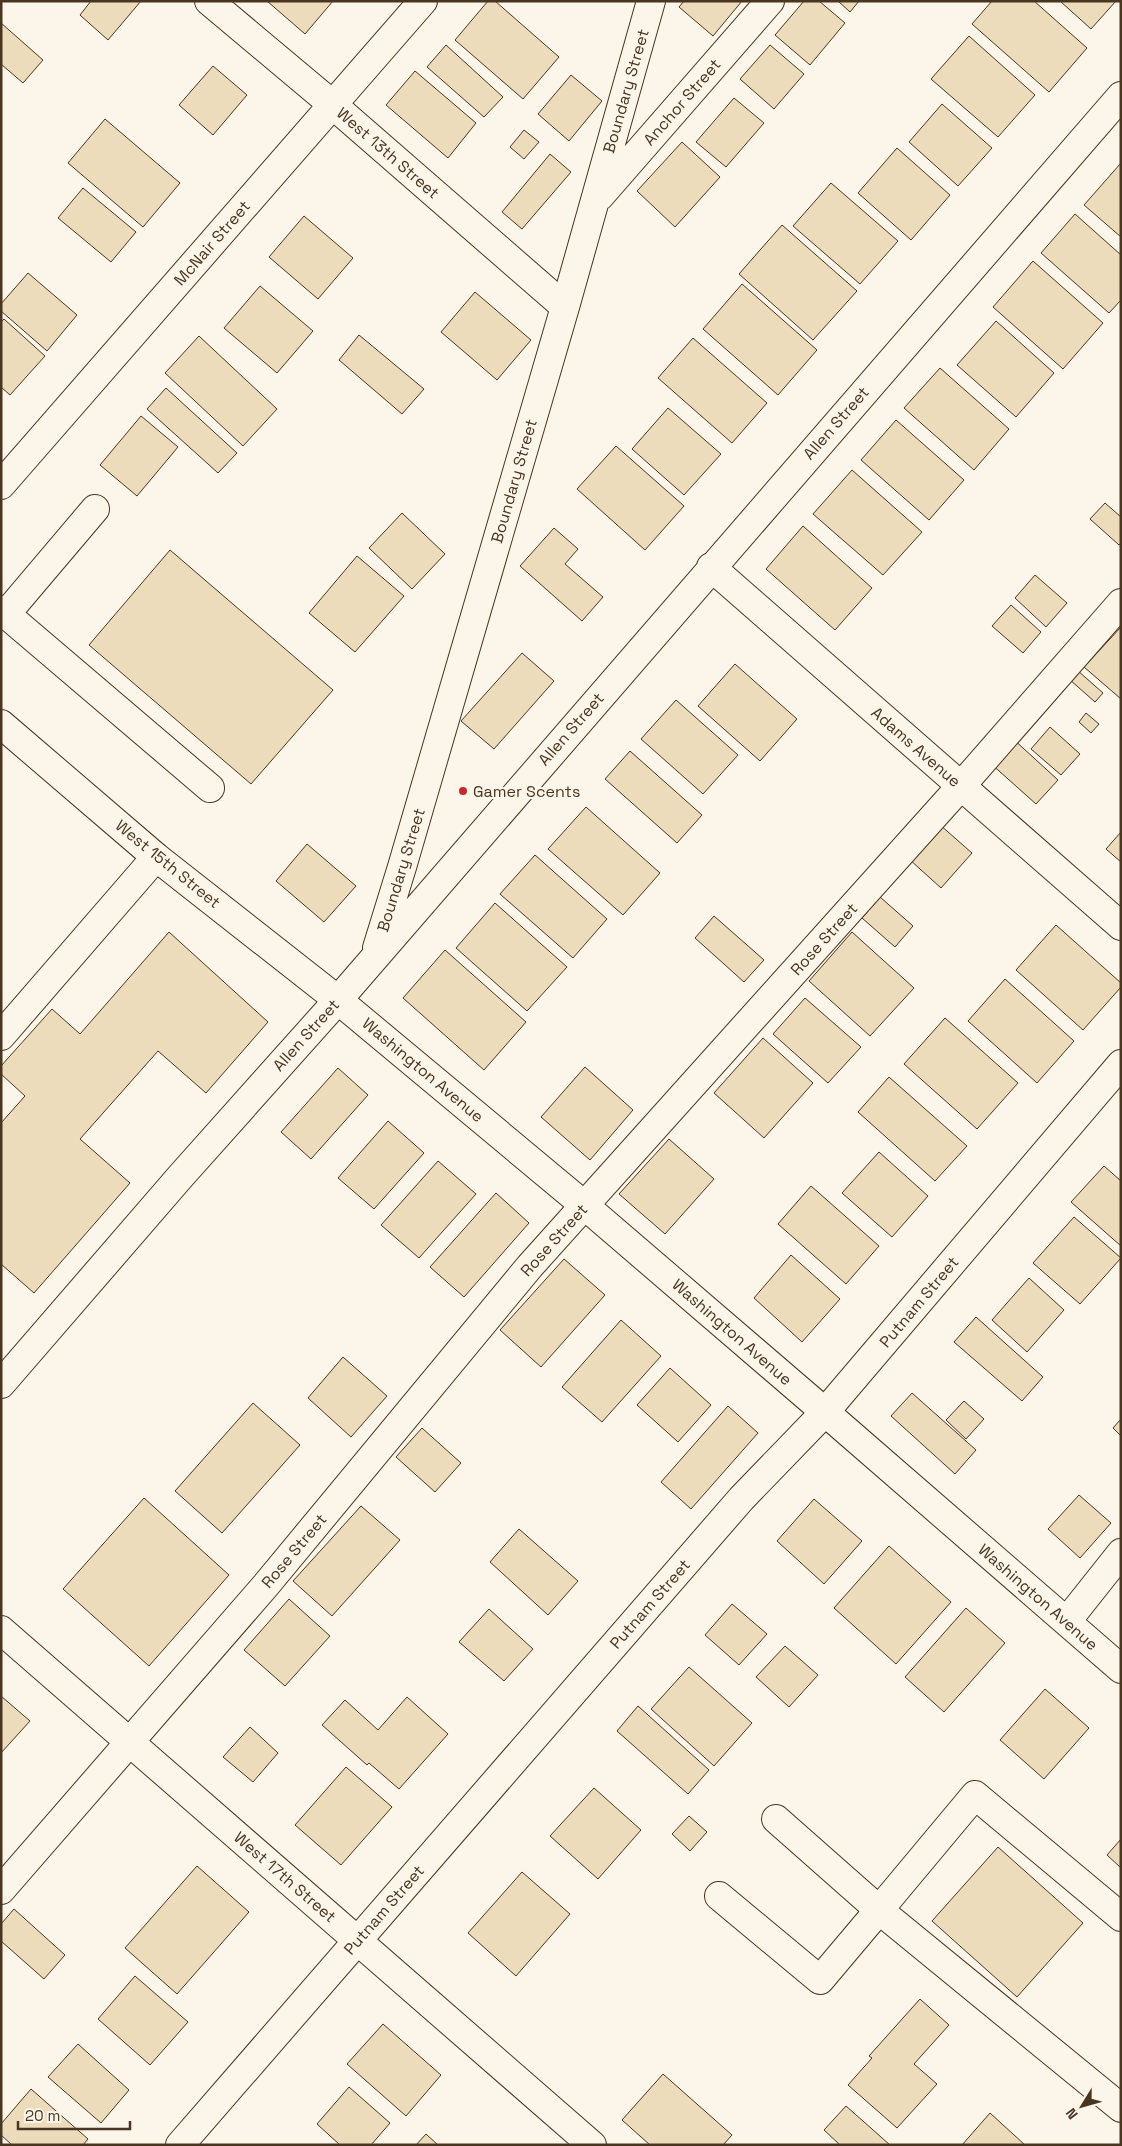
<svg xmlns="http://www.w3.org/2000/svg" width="1122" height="2146" font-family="'Space Grotesk',sans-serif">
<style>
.building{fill:#ecdcbc;stroke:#4a3520}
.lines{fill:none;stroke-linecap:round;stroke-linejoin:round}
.minor-casing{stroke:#4a3520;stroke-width:30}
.major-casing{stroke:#4a3520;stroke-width:30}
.minor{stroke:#fbf6e9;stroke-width:28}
.major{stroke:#fbf6e9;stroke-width:28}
.poi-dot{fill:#c62828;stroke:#fbf6e9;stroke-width:2}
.labels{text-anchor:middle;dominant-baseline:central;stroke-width:4;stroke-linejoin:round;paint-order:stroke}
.street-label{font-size:16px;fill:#4a3520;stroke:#fbf6e9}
.poi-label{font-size:16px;fill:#4a3520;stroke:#fbf6e9;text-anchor:start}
</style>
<rect width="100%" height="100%" fill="#fbf6e9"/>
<!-- building -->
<path class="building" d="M91,1H141L108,40L80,15Z
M267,1H333L305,34Z
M488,1H495L559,57L523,99L455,40Z
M684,1H742L713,36L679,7Z
M804,1H819L845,23L810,65L775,35Z
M838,1H859L850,12Z
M992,1H1034L1087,48L1049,92L972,24Z
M1060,1H1116L1091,29Z
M1,23L43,60L23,83L1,64Z
M969,36L1035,95L998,137L931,79Z
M446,45L503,97L484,117L427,67Z
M770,45L804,74L774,109L740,79Z
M213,66L247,95L213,135L179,105Z
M415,71L476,123L448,158L386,105Z
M571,75L602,101L569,141L538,114Z
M734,98L764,123L726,167L696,142Z
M942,104L992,148L958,186L909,142Z
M105,119L180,183L143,227L68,163Z
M524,130L539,142L524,159L510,147Z
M682,142L720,177L675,227L637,191Z
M897,148L950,195L911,240L858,193Z
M550,154L571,172L522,229L502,212Z
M1121,163V237L1084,205Z
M831,183L898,241L860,284L793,226Z
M83,188L136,232L111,262L58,218Z
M1075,214L1121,255V300L1109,313L1041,253Z
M304,216L353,258L318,299L269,257Z
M782,225L857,291L813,340L739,274Z
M1033,261L1103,323L1063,369L993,307Z
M28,273L77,315L47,351L1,311V304Z
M742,284L817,350L778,395L703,329Z
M260,286L313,331L277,373L224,328Z
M475,292L531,340L497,380L441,332Z
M4,319L45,356L10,395L1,387V322Z
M996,321L1054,373L1016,417L957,365Z
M359,335L424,389L402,414L339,360Z
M199,336L277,409L243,446L165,373Z
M693,338L767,403L732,443L658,378Z
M940,368L1009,429L974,470L904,408Z
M166,388L237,453L218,473L147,409Z
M668,408L721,454L684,495L632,449Z
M141,416L178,447L137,496L100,465Z
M896,420L964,480L929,520L861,460Z
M616,446L684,506L645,550L577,489Z
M852,470L922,532L883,575L813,514Z
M1105,503L1121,517V543L1119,545L1090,519Z
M402,513L445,554L412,589L369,548Z
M803,526L872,588L835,630L766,569Z
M554,528L578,549L565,564L603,597L582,621L520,566Z
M170,550L333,690L251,784L89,645Z
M357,556L404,596L355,652L309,613Z
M1035,575L1067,603L1046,627L1015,598Z
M1011,605L1041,632L1023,653L992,626Z
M1121,627V699L1084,667Z
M522,653L554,681L494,749L461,721Z
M735,664L797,719L760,761L698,706Z
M1077,670L1103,693L1095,702L1069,679Z
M676,700L738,755L703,794L641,739Z
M1086,713L1099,724L1091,733L1079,722Z
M1050,727L1080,754L1061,775L1031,749Z
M1011,737L1058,780L1036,804L989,762Z
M630,751L702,815L677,843L605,779Z
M586,807L660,873L623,915L548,849Z
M939,824L972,853L941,888L909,859Z
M1121,832V862L1106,849Z
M307,844L356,886L324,922L276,881Z
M535,855L607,919L573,958L500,894Z
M880,897L913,926L895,947L862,918Z
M495,903L567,967L527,1011L456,948Z
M714,916L764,960L744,982L695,938Z
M1056,925L1121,983V987L1083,1030L1016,970Z
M169,932L268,1022L206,1093L158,1051L80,1139L130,1183L34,1293L1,1264V1123L25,1096L1,1074V1066L52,1009L80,1034Z
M852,932L914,988L870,1036L809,981Z
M445,950L526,1022L484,1070L403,998Z
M1005,979L1074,1041L1037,1083L968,1021Z
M805,998L861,1047L828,1083L773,1034Z
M945,1018L1018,1083L977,1129L904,1064Z
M763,1038L813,1083L764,1138L714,1093Z
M585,1067L633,1110L590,1160L541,1117Z
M338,1068L368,1095L311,1159L281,1132Z
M889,1077L967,1146L935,1181L858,1112Z
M388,1121L424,1153L374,1209L338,1178Z
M669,1139L714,1179L665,1234L619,1194Z
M879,1152L928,1196L892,1237L842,1193Z
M438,1161L476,1194L419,1258L381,1225Z
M1104,1166L1121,1181V1246L1071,1202Z
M811,1186L879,1246L846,1284L778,1224Z
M496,1193L529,1223L464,1297L430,1267Z
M1074,1217L1121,1258L1080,1304L1033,1263Z
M791,1255L840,1299L802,1342L754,1298Z
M564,1259L605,1295L541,1367L500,1330Z
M1029,1278L1064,1310L1027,1352L992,1320Z
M976,1317L1043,1377L1022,1401L954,1342Z
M621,1320L661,1356L602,1422L562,1387Z
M343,1357L387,1396L351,1437L308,1398Z
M670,1368L711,1405L678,1442L637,1405Z
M912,1393L976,1450L955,1474L891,1416Z
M964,1401L984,1419L966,1439L946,1420Z
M253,1403L300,1445L222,1533L175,1491Z
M728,1406L758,1433L691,1509L661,1482Z
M1121,1419V1436L1113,1428Z
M422,1428L461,1463L435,1492L396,1457Z
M1079,1495L1111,1523L1080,1558L1048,1529Z
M144,1498L229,1575L149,1666L63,1589Z
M814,1499L862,1541L824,1584L777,1541Z
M361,1506L400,1540L332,1616L293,1581Z
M519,1529L578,1581L548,1615L490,1562Z
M889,1546L951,1602L896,1664L834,1608Z
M289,1599L330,1636L285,1686L244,1650Z
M732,1604L767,1634L739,1665L705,1635Z
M966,1608L1005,1643L944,1712L905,1677Z
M489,1609L533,1649L504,1681L459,1642Z
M785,1646L818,1675L789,1707L756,1677Z
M689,1667L752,1723L714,1766L651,1709Z
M1045,1689L1089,1728L1044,1779L1000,1740Z
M1,1696L30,1721L1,1753Z
M407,1697L448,1734L399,1789L369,1763L367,1765L322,1725L345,1700L378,1730Z
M638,1706L709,1770L688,1794L617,1731Z
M250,1727L278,1753L253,1782L223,1757Z
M346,1767L392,1807L341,1865L295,1825Z
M594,1788L641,1830L598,1879L550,1836Z
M689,1816L707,1832L690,1851L672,1834Z
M1121,1839V1868L1107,1855Z
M998,1847L1083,1923L1017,1997L932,1921Z
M197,1866L249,1912L177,1994L125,1948Z
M522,1872L570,1914L516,1976L468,1933Z
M14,1909L65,1955L44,1979L1,1941V1924Z
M135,1976L188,2022L150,2065L98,2019Z
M920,1999L949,2025L914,2064L937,2084L897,2128L848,2085L872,2058L869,2056Z
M383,2024L441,2075L406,2116L347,2064Z
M78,2044L129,2090L101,2123L48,2077Z
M663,2074L732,2135L723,2145H650L622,2120Z
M349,2087L390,2123L371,2145H340L317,2124Z
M31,2089L88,2139L83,2145H12L1,2135V2124Z
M846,2106L890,2145H840L824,2130Z
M990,2113L1025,2145H962Z
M426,2134L438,2145H416Z"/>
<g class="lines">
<!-- minor casing -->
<g class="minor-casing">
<path id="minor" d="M209,1L333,105L565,307
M600,196L770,1
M1,485L423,1
M711,567L1121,926
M1,610L210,788
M6,614L95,509
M377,948L402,867L565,307L651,1
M1,1036L156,857
M1,1384L180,1177L338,1000L1121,96
M1067,1621L1121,1553
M1,1630L592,2145
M776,1819L879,1910L975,1795L1121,1917
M1,1890L266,1585L530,1266L961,786L1121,603
M719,1896L820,1980L879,1910L1121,2108
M180,2145L741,1499L825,1412L1121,1064"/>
</g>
<!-- major casing -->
<g class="major-casing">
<path id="major" d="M1,724L156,857L338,1000L584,1205L825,1412L1121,1669"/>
</g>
<!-- minor -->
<use href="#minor" class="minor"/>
<!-- major -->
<use href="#major" class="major"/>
</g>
<!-- markers -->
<circle class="poi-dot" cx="463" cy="791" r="5"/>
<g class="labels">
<!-- street labels -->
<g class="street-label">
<text transform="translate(626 91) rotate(-74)">Boundary Street</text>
<text transform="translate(682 102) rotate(-49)">Anchor Street</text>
<text transform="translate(388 153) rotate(41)">West 13th Street</text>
<text transform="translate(212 243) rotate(-49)">McNair Street</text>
<text transform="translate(836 423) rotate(-49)">Allen Street</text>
<text transform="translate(514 481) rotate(-74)">Boundary Street</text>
<text transform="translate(571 729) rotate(-49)">Allen Street</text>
<text transform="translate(916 747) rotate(41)">Adams Avenue</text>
<text transform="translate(168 864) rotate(39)">West 15th Street</text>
<text transform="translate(401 870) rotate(-73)">Boundary Street</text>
<text transform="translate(824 939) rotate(-48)">Rose Street</text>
<text transform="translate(306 1035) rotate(-48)">Allen Street</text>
<text transform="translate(423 1070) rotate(40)">Washington Avenue</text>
<text transform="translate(554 1240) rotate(-48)">Rose Street</text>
<text transform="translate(919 1302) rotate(-50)">Putnam Street</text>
<text transform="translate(732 1332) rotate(41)">Washington Avenue</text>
<text transform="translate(294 1551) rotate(-50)">Rose Street</text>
<text transform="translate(1038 1597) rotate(41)">Washington Avenue</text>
<text transform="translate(650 1604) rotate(-49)">Putnam Street</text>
<text transform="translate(285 1877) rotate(41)">West 17th Street</text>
<text transform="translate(384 1910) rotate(-49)">Putnam Street</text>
</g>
<!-- poi labels -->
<g class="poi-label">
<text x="473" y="791">Gamer Scents</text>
</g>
</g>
<!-- border -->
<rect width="1122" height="2146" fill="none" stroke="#4a3520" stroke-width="5"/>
<!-- north arrow -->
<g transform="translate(1082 2106) rotate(233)" stroke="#fbf6e9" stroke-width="4" paint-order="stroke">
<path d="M0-4L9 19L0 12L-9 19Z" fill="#4a3520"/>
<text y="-8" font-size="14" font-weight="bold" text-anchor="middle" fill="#4a3520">N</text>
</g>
<!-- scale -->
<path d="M18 2121v8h112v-8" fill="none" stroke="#4a3520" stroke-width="2.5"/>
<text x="25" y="2121" font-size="15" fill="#4a3520" stroke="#fbf6e9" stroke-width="4" paint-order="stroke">20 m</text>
</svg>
